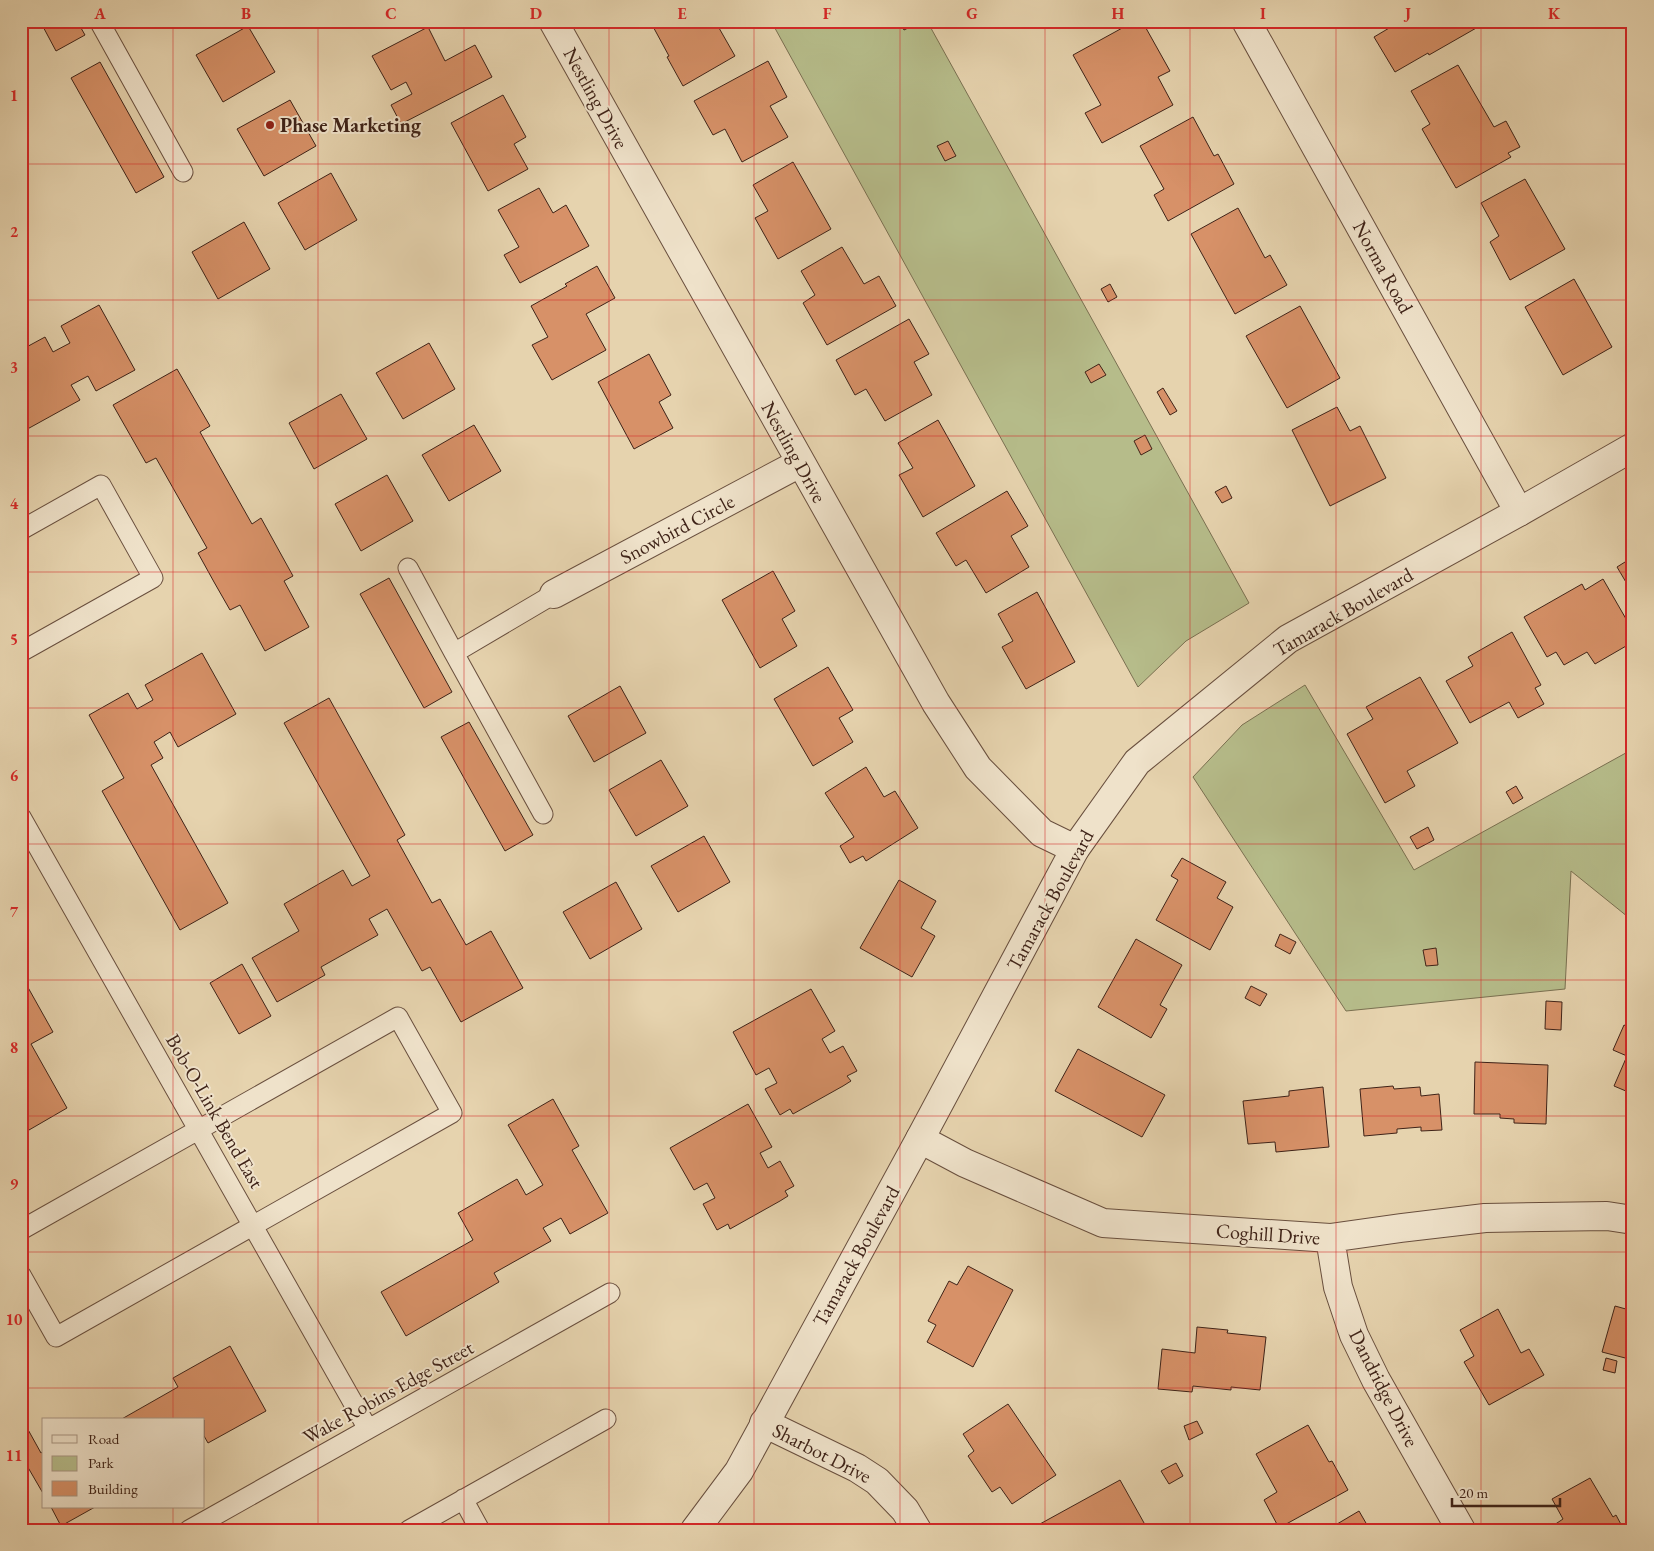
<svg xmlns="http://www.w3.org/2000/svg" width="1654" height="1551" font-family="'EB Garamond',serif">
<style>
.green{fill:#b6bc8a;stroke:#7a7051}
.building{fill:#d79168;stroke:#3f2318}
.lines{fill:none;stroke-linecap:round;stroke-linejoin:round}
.service-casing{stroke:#694f3e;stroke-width:21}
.minor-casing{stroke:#694f3e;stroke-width:30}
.tertiary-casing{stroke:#694f3e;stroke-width:30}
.service{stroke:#efe2ca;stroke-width:19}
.minor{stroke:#efe2ca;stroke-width:28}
.tertiary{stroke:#efe2ca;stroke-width:28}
.grid{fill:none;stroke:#d62828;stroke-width:1;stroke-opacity:0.55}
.poi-dot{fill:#8f2418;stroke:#efe2ca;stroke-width:2}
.labels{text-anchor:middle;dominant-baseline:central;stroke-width:4;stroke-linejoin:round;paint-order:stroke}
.street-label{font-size:20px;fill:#3f2318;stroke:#efe2ca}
.poi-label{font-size:20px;font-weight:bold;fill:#3f2318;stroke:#efe2ca;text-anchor:start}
.neatline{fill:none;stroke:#d62828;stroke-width:2}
.grid-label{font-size:16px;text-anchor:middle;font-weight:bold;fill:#d62828}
</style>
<rect width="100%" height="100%" fill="#e6d3ae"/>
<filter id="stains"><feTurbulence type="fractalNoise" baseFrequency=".004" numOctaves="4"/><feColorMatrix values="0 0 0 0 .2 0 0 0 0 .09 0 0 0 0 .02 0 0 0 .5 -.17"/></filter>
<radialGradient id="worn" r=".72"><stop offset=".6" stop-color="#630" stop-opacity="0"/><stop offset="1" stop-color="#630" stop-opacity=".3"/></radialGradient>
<!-- green -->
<path class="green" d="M771,21H927L1249,603L1186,641L1138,687Z
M1305,685L1414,870L1633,749V921L1571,871L1565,989L1346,1011L1193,777L1242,725Z"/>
<!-- building -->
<path class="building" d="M40,21H77L85,35L56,51Z
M650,21H715L735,56L683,86L667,57L669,56Z
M899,21H917L918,23L904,30Z
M1135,21H1142L1170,71L1158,77L1173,105L1102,143L1085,113L1101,105L1073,55Z
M1401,21H1474L1478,27L1429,55L1428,53L1395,72L1374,37Z
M248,26L275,72L223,102L196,55Z
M428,27L445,61L475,45L492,77L401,124L391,105L412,94L406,82L391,90L372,56Z
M768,61L787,97L770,106L788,137L742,162L725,129L713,135L694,101Z
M100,62L164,177L136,193L71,78Z
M1458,65L1494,127L1506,121L1520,147L1508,153L1511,157L1456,188L1422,129L1430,124L1411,91Z
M503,95L526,137L514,144L528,169L488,191L451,123Z
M290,100L316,146L264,176L237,129Z
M1193,117L1214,156L1218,154L1234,184L1168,221L1154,195L1164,189L1140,146Z
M948,141L956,156L945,161L937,146Z
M793,162L831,229L778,259L755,218L768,211L753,185Z
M331,173L357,220L305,250L278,203Z
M1525,179L1565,249L1510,280L1490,242L1499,236L1481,203Z
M539,188L553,213L566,205L589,246L520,283L504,255L519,247L498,210Z
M1238,208L1265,258L1270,255L1287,285L1235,314L1191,234Z
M244,222L270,269L218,299L192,252Z
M842,247L864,284L879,276L896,306L827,345L803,303L815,295L801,271Z
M597,266L615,298L586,314L606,350L552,380L532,345L548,337L531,306L567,286L565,284Z
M1574,279L1612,347L1563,375L1525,307Z
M1110,284L1117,297L1108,302L1101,289Z
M99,305L135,370L96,391L88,376L71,385L80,400L22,432L27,440L21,443V350L45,337L53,352L70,343L61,326Z
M1300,306L1340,378L1287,408L1246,336Z
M909,319L929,354L914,362L932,395L885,421L866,389L855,395L836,360Z
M429,343L455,389L403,419L376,373Z
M649,354L671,395L659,402L673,428L634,449L598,382Z
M1099,364L1106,375L1091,383L1085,372Z
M177,369L210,426L200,432L252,524L261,518L293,576L284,581L309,627L265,651L240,605L230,610L214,582L198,553L207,548L156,458L146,463L113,405Z
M1163,388L1177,411L1170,415L1157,392Z
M341,394L367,439L314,469L289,423Z
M1337,407L1350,431L1360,426L1386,478L1330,506L1292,430Z
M938,420L975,486L923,517L899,475L913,468L898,443Z
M474,425L501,471L449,501L422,455Z
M1145,435L1152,449L1141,455L1134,441Z
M387,475L413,521L361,551L335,504Z
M1226,486L1232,498L1222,503L1215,492Z
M1007,491L1028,526L1011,536L1029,567L986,593L966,560L956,566L936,533Z
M1633,557V594L1617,567Z
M773,571L795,611L782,619L797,646L760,668L722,600Z
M389,578L452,692L424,708L360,594Z
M1603,579L1633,631V642L1595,664L1587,652L1564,665L1556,652L1547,657L1524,617L1582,584L1585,590Z
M1037,592L1075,662L1026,689L1002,647L1013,641L998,614Z
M1512,632L1541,685L1535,688L1544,704L1518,718L1509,702L1470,723L1446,681L1473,666L1468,657Z
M202,653L236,714L178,747L170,732L154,742L163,758L151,765L228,903L180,930L102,791L124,778L89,715L128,693L137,709L153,700L145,685Z
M828,667L853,710L839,718L853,742L813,766L774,699Z
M1420,677L1458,743L1407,771L1415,786L1385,803L1347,734L1373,719L1366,707Z
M620,686L646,733L594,762L568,716Z
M329,698L405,835L397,840L432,903L440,899L466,945L491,931L523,988L461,1022L430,967L422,971L387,909L369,919L378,935L321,967L325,975L277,1002L252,958L299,931L284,904L343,870L352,886L370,876L284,723Z
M469,722L533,835L505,851L441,737Z
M661,760L688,806L636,836L609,790Z
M866,767L884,797L895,791L918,828L866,861L863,856L850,863L840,846L854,837L825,793Z
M1516,786L1523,798L1513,804L1506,792Z
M1428,827L1434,840L1417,849L1410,837Z
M704,836L730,882L678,912L651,866Z
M1182,858L1226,882L1217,898L1233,907L1210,950L1156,920L1178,880L1171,876Z
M899,880L936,901L921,928L935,936L912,977L860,948Z
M616,882L642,929L590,959L563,912Z
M1280,934L1296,942L1290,954L1275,946Z
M1136,939L1182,965L1160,1005L1167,1009L1151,1038L1098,1007Z
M1436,948L1438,965L1426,966L1423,950Z
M242,964L271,1016L239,1034L210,983Z
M21,975L53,1032L31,1044L67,1108L29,1130L21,1116Z
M1251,986L1267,994L1260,1006L1245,998Z
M811,989L835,1031L822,1039L830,1053L843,1046L857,1071L847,1076L851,1081L843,1086L793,1114L790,1109L780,1115L765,1089L777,1083L769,1068L756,1075L733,1032Z
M1546,1001L1562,1002L1561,1030L1545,1029Z
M1624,1025L1633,1029V1094L1614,1086L1627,1056L1613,1050Z
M1078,1049L1165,1095L1142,1137L1055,1091Z
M1475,1062L1548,1065L1546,1124L1514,1123V1119L1500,1118V1114H1474Z
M1393,1086L1394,1089L1420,1087L1421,1096L1439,1094L1442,1130L1421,1131V1127L1397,1129V1133L1364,1136L1360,1089Z
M1323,1087L1329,1147L1276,1152L1275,1142L1248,1144L1243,1101L1289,1096V1091Z
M553,1099L579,1146L572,1150L608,1213L570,1234L561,1218L543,1228L551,1241L494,1273L499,1282L406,1336L381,1292L473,1240L458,1213L517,1179L526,1195L543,1185L508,1125Z
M748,1104L772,1147L760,1153L768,1168L780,1161L794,1186L785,1191L788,1196L780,1201L730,1229L728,1224L717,1230L703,1204L715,1198L707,1183L694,1190L670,1148Z
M968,1266L1013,1290L973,1367L927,1342L936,1325L928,1321L949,1281L957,1285Z
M1615,1306L1633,1311V1360L1602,1352Z
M1498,1309L1521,1353L1529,1349L1544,1375L1489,1405L1464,1362L1474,1356L1460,1330Z
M1197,1327L1228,1330L1227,1333L1266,1337L1260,1390L1231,1387V1390L1193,1386L1192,1392L1158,1389L1162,1349L1195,1353Z
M230,1346L266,1411L208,1443L204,1436V1420H120L178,1387L173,1378Z
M1606,1358L1617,1361L1615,1373L1603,1370Z
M1008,1404L1056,1475L1012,1504L1000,1487L992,1492L968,1456L974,1451L963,1434Z
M21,1417L41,1453L44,1451V1495L26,1464L21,1467Z
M1197,1421L1203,1433L1189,1440L1184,1426Z
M1308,1425L1329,1462L1332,1461L1348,1490L1279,1528L1264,1500L1277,1492L1256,1454Z
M1176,1463L1183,1476L1169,1484L1161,1471Z
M1590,1478L1613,1517L1616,1515L1624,1530H1557L1554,1525L1563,1519L1552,1499Z
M1120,1480L1148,1530H1029Z
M51,1507H95L61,1526Z
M1359,1511L1370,1530H1327Z"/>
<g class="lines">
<!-- service casing -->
<g class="service-casing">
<path id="service" d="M99,21L183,172
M21,530L101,485L153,578L21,652
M408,568L454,653
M543,814L454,653L554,594
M21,817L368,1429
M21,1230L398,1017L452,1113L56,1337L21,1275
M463,1499L480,1530
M189,1530L610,1293
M409,1530L606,1419"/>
</g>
<!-- minor casing -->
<g class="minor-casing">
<path id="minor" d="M553,21L936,703L978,768L1042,833L1075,849
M1246,21L1519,512
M554,594L800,463
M920,1139L965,1163L1103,1223L1330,1238L1401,1228L1485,1218L1607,1216L1633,1220
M1330,1238L1338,1287L1354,1335L1376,1380L1461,1530
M764,1423L857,1468L877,1481L905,1510L917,1530"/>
</g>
<!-- tertiary casing -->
<g class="tertiary-casing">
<path id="tertiary" d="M695,1530L739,1471L920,1139L1075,849L1137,762L1288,639L1519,512L1633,447"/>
</g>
<!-- service -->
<use href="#service" class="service"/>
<!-- minor -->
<use href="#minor" class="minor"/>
<!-- tertiary -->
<use href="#tertiary" class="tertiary"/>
</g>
<!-- grid -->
<path class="grid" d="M173,21V1420M318,21V1530M464,21V1530M609,21V1530M754,21V1530M900,21V1530M1045,21V1530M1190,21V1530M1336,21V1530M1481,21V1530M21,164H1633M21,300H1633M21,436H1633M21,572H1633M21,708H1633M21,844H1633M21,980H1633M21,1116H1633M21,1252H1633M21,1388H1633M173,1507V1530"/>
<!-- markers -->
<circle class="poi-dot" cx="270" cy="125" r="5"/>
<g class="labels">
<!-- street labels -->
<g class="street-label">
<text transform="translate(596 98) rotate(61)">Nestling Drive</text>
<text transform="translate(1383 267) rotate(61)">Norma Road</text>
<text transform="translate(794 452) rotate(61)">Nestling Drive</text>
<text transform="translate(677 529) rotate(-28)">Snowbird Circle</text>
<text transform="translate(1343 612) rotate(-30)">Tamarack Boulevard</text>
<text transform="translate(1050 900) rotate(-61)">Tamarack Boulevard</text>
<text transform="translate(215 1111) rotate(60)">Bob-O-Link Bend East</text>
<text transform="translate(1268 1234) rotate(4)">Coghill Drive</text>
<text transform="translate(856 1256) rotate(-61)">Tamarack Boulevard</text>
<text transform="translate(1384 1388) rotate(63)">Dandridge Drive</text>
<text transform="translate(388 1392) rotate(-29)">Wake Robins Edge Street</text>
<text transform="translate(822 1453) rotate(27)">Sharbot Drive</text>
</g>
<!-- poi labels -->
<g class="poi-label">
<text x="280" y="125">Phase Marketing</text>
</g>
</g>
<!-- margin -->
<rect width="1654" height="1551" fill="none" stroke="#e6d3ae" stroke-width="55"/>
<!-- legend -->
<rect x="42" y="1418" width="162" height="90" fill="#efe2ca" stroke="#a99683"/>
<rect x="52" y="1435" width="25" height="8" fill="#efe2ca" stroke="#a99683"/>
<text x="88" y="1444" font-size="15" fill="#3f2318">Road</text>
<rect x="52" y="1456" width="25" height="15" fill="#b6bc8a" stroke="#a99683"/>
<text x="88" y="1468" font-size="15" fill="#3f2318">Park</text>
<rect x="52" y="1481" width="25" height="15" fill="#d79168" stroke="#a99683"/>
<text x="88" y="1494" font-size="15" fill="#3f2318">Building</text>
<!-- scale -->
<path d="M1452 1498v8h108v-8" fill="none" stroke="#3f2318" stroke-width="2.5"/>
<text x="1459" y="1498" font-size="15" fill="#3f2318" stroke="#efe2ca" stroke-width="4" paint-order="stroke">20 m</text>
<rect x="28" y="28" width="1598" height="1496" class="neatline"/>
<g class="grid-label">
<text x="100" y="19">A</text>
<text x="246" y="19">B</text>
<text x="391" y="19">C</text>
<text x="536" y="19">D</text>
<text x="682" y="19">E</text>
<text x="827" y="19">F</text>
<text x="972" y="19">G</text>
<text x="1118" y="19">H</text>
<text x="1263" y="19">I</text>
<text x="1408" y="19">J</text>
<text x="1554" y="19">K</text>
<text x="14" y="101">1</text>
<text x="14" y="237">2</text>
<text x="14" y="373">3</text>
<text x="14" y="509">4</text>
<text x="14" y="645">5</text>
<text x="14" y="781">6</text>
<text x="14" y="917">7</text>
<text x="14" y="1053">8</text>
<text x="14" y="1189">9</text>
<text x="14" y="1325">10</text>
<text x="14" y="1461">11</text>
</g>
<rect width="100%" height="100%" filter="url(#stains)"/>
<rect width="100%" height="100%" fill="url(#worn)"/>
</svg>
